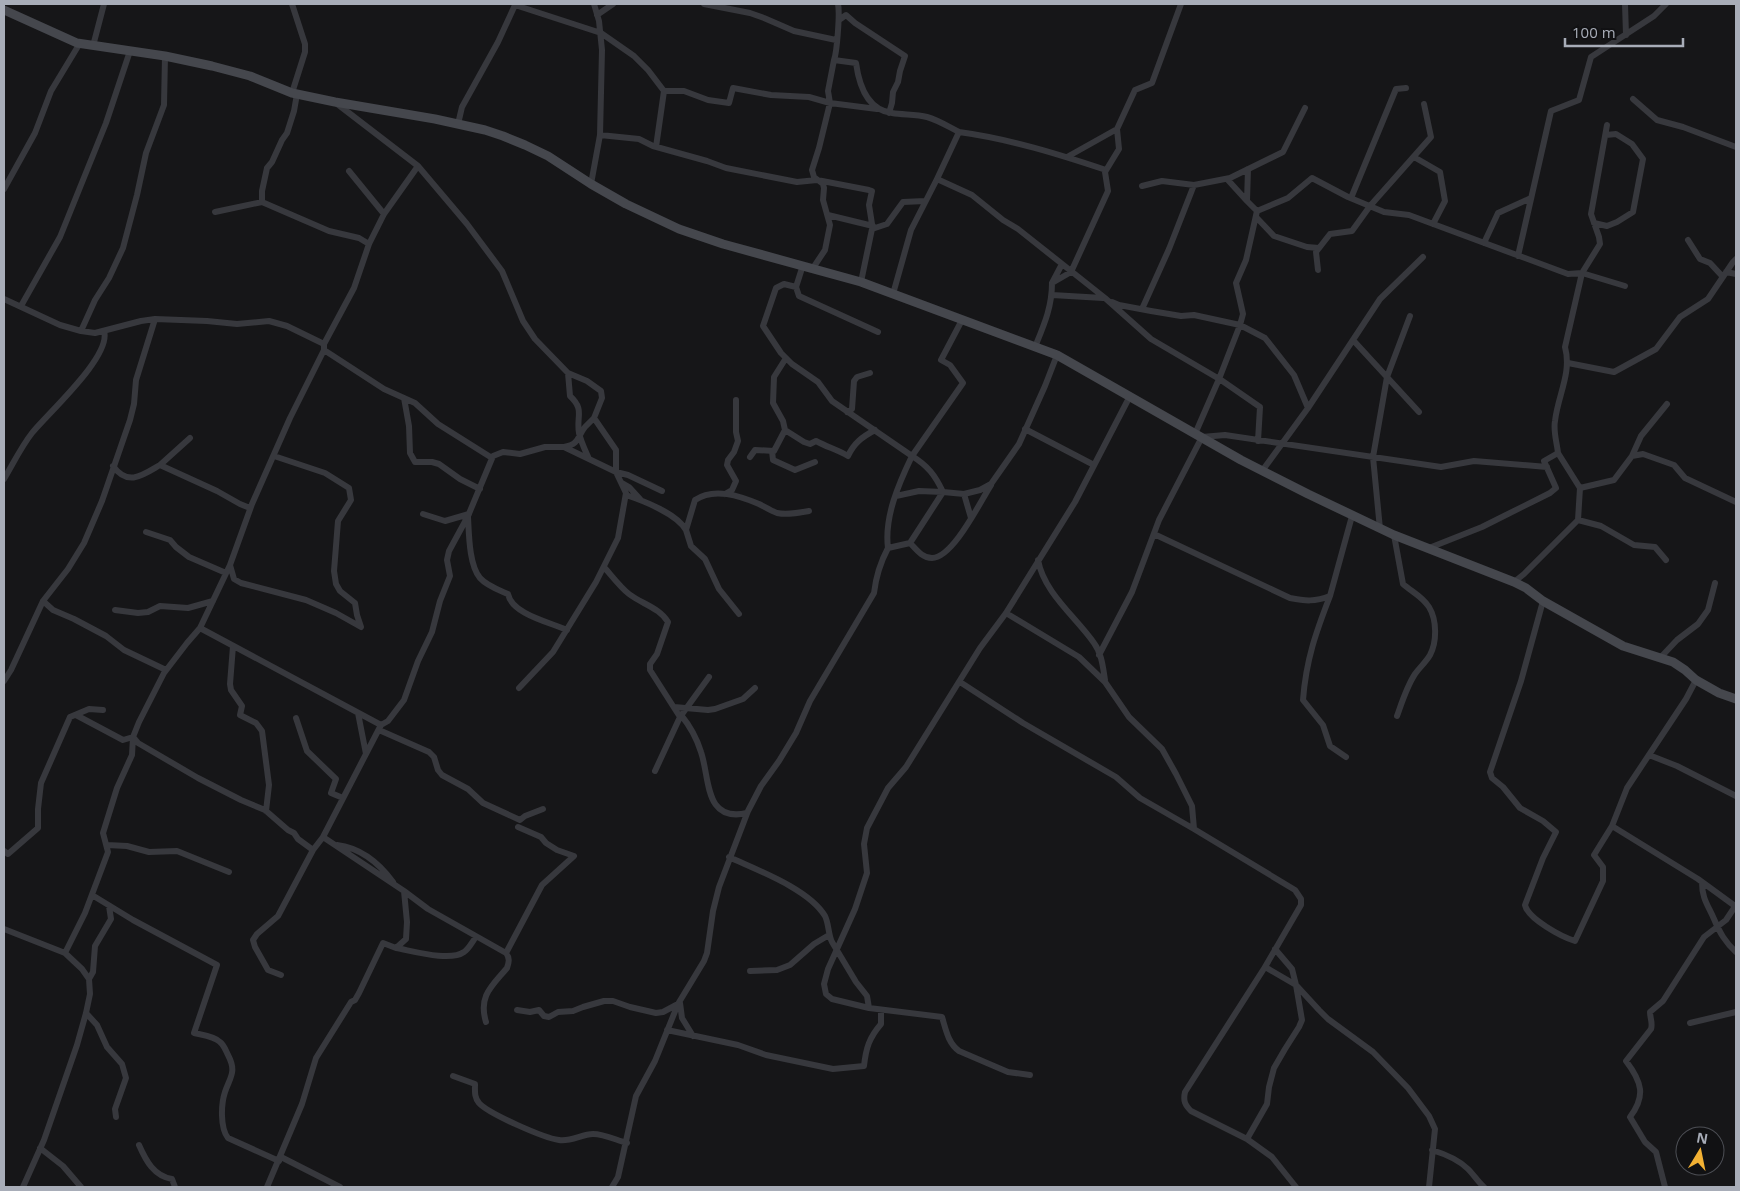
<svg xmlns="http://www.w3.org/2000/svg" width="1740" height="1191" font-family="'Open Sans',sans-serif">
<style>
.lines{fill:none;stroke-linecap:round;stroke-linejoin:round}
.street{stroke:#37383d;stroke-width:6}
.secondary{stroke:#45474d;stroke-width:9}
</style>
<rect width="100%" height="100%" fill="#161618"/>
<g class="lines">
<!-- street -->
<path class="street" d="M292,4L305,44V52L292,93
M704,4L750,13L764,18L794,31L836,40
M838,4C840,13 837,52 834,60L856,63C859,85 867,110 892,113C903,115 916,114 927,117C938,120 949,127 959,132L937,179L972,195L1003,220L1018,229L1105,298L1151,339L1221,380L1260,407L1258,441
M1625,4L1626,35
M597,15L613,4
M839,20L846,15L855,23L905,56L900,71L898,82L893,92L892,103L889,113
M93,46L104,4
M297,94L294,111L287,133L282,140L272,162L267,168L262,191V202L329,231L359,238L369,244
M1633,99L1657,120L1683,127L1736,147
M458,124L462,107L498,42L515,5L601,33L634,56L648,70L664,91
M959,132C1010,139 1058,154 1106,170
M600,135L639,139L653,146L707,161L726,168L797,182L817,180L869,190L872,191L869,205L872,224
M656,147L664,91H684L708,100L729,103L733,88L771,95L809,97L830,103L877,109
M1067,157L1117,129
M1414,157L1440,172L1445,201L1433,224
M418,166L467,224L502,271L523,321L535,339L568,373L587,381L601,391L602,398L594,418L616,450V472L626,493L618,538L596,582L553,652L519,688
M1248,169L1247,201L1257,211
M349,171L384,214
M1227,179L1247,201
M591,184L600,135L602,50L599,21L594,4
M1142,186L1162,181L1194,185L1230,178L1283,152L1305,108
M4,189L35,133L51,91L80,43
M1351,198L1396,89L1406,88
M215,212L262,202
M828,215L873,226
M1256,217L1274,236L1307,247L1319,248
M1594,223L1607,226L1617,222L1633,212L1643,159L1632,144L1616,134L1606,135
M1688,240L1700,259L1710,263L1723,277
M1484,243L1498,213L1531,198
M1518,256L1551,111L1579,100L1591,57L1654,16L1666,4
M803,265L796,287L784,284L776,288L763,326L781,353L792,364L818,382L832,401L912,456L963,383L950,365L941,360L962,320
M813,268L825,250L830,225L823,200L824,188L823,184L814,177L812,170L819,148L830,103L828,91L834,60
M1318,270L1316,252L1330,234L1352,231L1370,206L1431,137L1424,104
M1726,272L1736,274
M861,282L872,229L887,224L903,202L925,201
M1052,283L1062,264
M796,287L799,296L878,332
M893,294L911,230L937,179
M1052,295L1103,298
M4,299L60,325L81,331L95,333L141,321L155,319L207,321L237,324L269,321L287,326L324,344
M1112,302L1119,305L1151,311L1181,316L1194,315L1240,325L1265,338L1294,375L1308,408
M21,306L60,237L106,123L130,51
M1142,309L1169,249L1194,185
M81,331L95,300L109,278L123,248L137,195L146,153L164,105L165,56
M1353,340L1419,412
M1035,347C1044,325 1052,307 1052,283L1071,272L1108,191L1105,172L1119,149L1117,129L1135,90L1152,83L1181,4
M324,350L384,389L415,403L438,424L492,458
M1568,363L1614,372L1656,349L1680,317L1708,299L1733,262L1736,259
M568,373L570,396C585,410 576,416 579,433C581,442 585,450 589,459
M404,398L409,426L410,453L415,462H432L439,464L460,479L480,489
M847,412L852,409L854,381L857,377L870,373
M1025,429L1094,465
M785,430L804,442L810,444L816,441C827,447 838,450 848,456C854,443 862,437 875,430
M1195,434L1219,379L1240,325L1243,314L1236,283L1246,260L1257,211L1288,198L1312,178L1348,197L1384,212L1409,215L1568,274L1582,273L1625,286
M190,438L160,465L217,491L240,504L250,508
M564,447C580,444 577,437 585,427C588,424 591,421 594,418
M772,451L773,460L795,470L815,462
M1558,453L1580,488L1578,520
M1632,456L1643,454L1674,465L1685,478L1736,502
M750,457L755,450L774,451L785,430L783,421L773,403L774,377L786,358
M113,466C128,487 143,475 160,465
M1262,471L1308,408L1380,299L1423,257
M4,479C13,464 21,447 32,433C48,413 112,356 104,331
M622,483L629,487L640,499
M1580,488L1614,480L1632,456L1641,436L1667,404
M725,494L732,490L736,481L727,465L728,460L734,452L738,441L736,432V400
M964,494L971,518
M626,495C644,501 677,514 686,530L695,500C714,487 740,496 759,504C765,507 771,511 777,513C788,515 798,513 809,511
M896,496L919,491L943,492
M423,514L445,521L469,514
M468,517C469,534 469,565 480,578C487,586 499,590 508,594C512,614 549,622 567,630
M1380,529L1373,457L1387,377L1410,316
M686,530L691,546L705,559L719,589L739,614
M146,532L170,540L176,547L189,557L226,573
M1154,534L1290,598C1305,601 1315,602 1330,596L1352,516
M1394,535L1403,584C1412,592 1422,596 1429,607C1437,620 1437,642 1430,655C1426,662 1420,667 1415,674C1407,686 1402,702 1397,716
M910,543C916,549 922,558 932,558C953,558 980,502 991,485
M888,548C884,517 899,483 912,456C928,466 935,475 943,492
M1429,548L1482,527L1550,493L1556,488L1544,461L1558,453C1557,443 1553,431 1555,421C1558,395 1572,373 1565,347L1582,273L1600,244L1599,237L1591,214L1607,125
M1038,560C1044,593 1076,617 1094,643C1102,654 1103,668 1105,680
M230,565L234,579L241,583L306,600L336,613L361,627L357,615L355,603L340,591L336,584L334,571L338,521L351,500L349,488L325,473L274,456
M604,567C612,576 620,587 629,594C642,604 660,608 668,622L657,654L650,664V670L680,717L709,677
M1514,582L1524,574L1578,520L1601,526L1634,545L1655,547L1666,560
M1330,596C1316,632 1306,660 1303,700L1323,725L1330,746L1346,757
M43,601L53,610L74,619L106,636L124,650L166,670
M1543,601L1521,681L1490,772L1492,778L1503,787L1520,808L1543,821L1556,832L1543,858L1525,905C1528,919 1562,937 1575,941L1603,881V867L1594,855L1612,826L1627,788L1686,699L1696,680
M115,610L138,613L148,612L160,606L188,608L213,601
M1006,613L1079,657L1105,682L1129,717L1162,749L1176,774L1192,806L1194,829L1295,890L1301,899V905L1265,967L1296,985L1302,1020L1299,1027L1285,1049L1274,1068L1269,1087L1267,1104L1247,1139L1272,1157L1296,1187
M200,628L381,725L323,837L404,891L407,922L406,939L396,948L383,943L359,993L355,1000L351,1002L316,1058L302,1104L267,1187
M233,646L230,684L231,690L242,706L240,715L256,723L262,731L269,785L266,811
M1099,655L1132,592L1159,520L1202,437L1225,435L1441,467L1474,461L1547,467
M1661,657L1677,640L1698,624L1708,610L1715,583
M4,681L11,670L43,601L68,569L84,543L102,501L130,420L134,404L136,380L155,319
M960,682L1023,723L1116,777L1140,798L1194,829
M674,707L708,710L715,709L743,699L755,688
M358,713L366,754
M76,715L123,740L133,737L138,743L198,778L241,800L265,810L288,830L294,833L298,839L313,850L323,837
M681,715C690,726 697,739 701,752C710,778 704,823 747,813
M296,718L307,751L336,779L331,793L343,798
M381,725L388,721L404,700L418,661L432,632L440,601L450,576L447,560L449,551L468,516L493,456L503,452L520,454L545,447H564L616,472L628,475L662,491
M379,730L429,752L434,757L438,770L442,775L468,789L483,803L520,820L525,816L543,809
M1649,755L1677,766L1736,796
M655,771L680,717
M1612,826L1698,879L1735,906
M107,845L127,846L149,852L177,851L229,872
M337,845C361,848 379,863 393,882
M4,851L8,854L38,828V809L41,783L70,717L89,709L103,710
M729,857C757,870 809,889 825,916C829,924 828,934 832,942L856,982L867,996L869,1008L942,1017C946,1030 948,1043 959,1051L1008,1072L1030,1075
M1702,882C1702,899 1708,905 1714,919C1720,933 1725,942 1736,952
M404,891L428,909L506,953C510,958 509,962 507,968C492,986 478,996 486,1022
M92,895L133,920L217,965L194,1033C202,1035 214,1036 220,1042C224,1045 226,1051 228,1055C237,1072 230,1077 225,1092C221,1104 220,1128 228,1138L279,1161
M4,929L65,953L82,969L89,979L90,994L86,1013L77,1045L44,1140L23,1187
M396,948C413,951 450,962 464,952C469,949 472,942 476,937
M1275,949L1292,969L1296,985L1319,1010L1328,1019L1373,1052L1408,1088L1429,1116L1435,1129L1429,1187
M65,953L85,913L108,852L103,833L117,788L132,755L133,737L139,722L164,673L187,643L200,628L230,565L252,504L290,418L324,350V344L354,288L369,244L384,214L418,166L336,103
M506,953L542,885L574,856L557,850L546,843L541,837L518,827
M750,971L777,970L790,965L814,944L829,935
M281,975L268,970L255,947L253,940L257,934L278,916L313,850
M89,979L93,972L95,946L111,919L109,906
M680,1003L682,1018L693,1036
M869,1008L832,999L826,994L824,984L828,969L855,909L867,873L864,844L867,828L888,788L906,767L980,648L1006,613L1075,502L1130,396
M517,1010L530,1012L539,1010L544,1016L549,1017L558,1012L573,1011L583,1007L604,1001H613L630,1007L656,1013L663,1012L678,1004
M86,1013L97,1025L107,1047L122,1064L126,1078L115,1109L116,1117
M1690,1023L1736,1012
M667,1030L738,1045L766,1055L833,1069L864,1066C866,1048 869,1038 881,1024V1010
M453,1076L475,1084C475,1091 474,1097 479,1103C489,1114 544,1138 559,1140C571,1142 582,1134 593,1134C604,1134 616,1140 627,1143
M1247,1139L1191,1111C1185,1105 1183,1101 1185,1092L1265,967
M139,1145C146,1161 154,1176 172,1179L175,1187
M40,1148L63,1166L81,1187
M1432,1150C1445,1154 1459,1160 1468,1169C1474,1175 1478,1182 1484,1187
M281,1157L340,1187
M612,1187L618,1177L636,1096L655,1061L678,1004L704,961L707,953L713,911L719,887L748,811L761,786L779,761L796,733L810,701L874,593C876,576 880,563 888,548L910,543L943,492L964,494L980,490L991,484L1019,444L1045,386L1057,355
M1665,1187L1656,1152L1645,1142L1630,1117C1646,1096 1642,1082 1626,1061L1651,1029C1653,1023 1650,1018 1650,1012L1663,1001L1704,937L1726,920L1736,905"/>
<!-- secondary -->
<path class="secondary" d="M4,10L77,43L165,56L212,66L250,76L292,93L335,102L435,119L485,130L503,136L525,145L548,156L591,184L626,204L679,229L723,244L861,282L1057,355L1241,460L1308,494L1394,535L1514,582L1526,588L1543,601L1623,646L1673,662L1685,670L1696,680L1719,693L1736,699"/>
</g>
<!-- border -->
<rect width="1740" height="1191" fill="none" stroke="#a8adb8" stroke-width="10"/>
<!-- north arrow -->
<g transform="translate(1700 1151) rotate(10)"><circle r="24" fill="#111113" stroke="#4d4f55"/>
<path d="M0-4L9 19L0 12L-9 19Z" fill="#f2b134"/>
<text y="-8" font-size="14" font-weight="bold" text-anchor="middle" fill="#a8adb8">N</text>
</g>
<!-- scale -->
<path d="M1565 38v8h118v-8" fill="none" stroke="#a8adb8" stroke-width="2.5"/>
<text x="1572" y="38" font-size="15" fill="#a8adb8" stroke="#111113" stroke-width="4" paint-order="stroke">100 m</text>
</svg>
